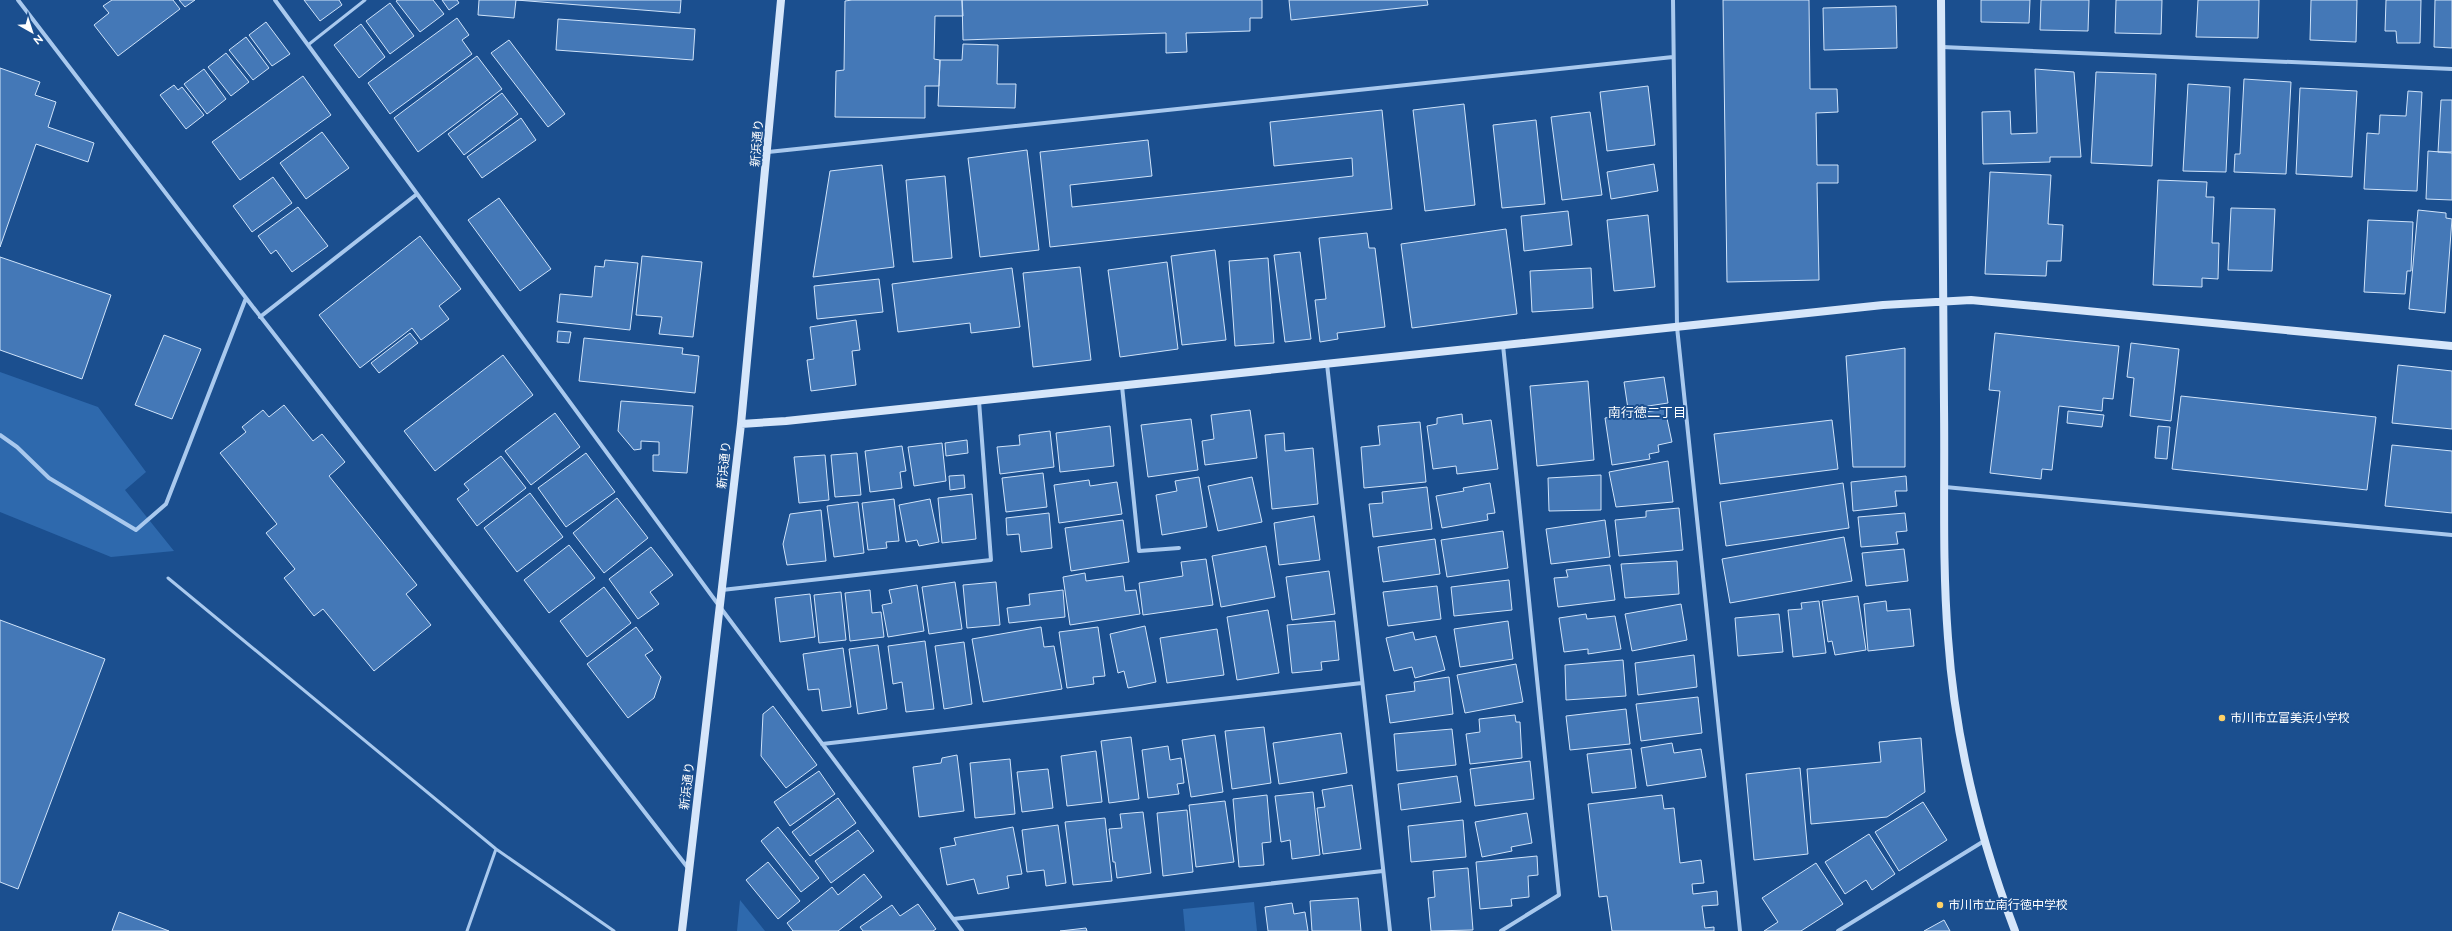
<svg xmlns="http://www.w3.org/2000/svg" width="2452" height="931" font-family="Raleway,'Noto Sans JP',sans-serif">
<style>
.green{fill:#2e69ad}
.building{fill:#4478b7;stroke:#cfe3fa}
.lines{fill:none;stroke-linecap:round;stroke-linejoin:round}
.lane{stroke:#a9c9ee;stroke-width:3}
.street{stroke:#a9c9ee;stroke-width:4}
.secondary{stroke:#d6e6fa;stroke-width:8}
.poi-dot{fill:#ffd166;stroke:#1b4f8f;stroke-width:1.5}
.labels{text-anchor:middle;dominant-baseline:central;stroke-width:4;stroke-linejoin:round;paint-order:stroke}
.street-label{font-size:12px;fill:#fff;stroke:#1b4f8f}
.poi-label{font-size:12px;fill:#fff;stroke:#1b4f8f;text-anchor:start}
.neighbourhood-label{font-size:13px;fill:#fff;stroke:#1b4f8f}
</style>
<rect width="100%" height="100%" fill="#1b4f8f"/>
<!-- green -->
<path class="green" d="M0,372L98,407L146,472L125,490L174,551L111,557L0,512Z
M740,900L765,931H737Z
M1254,902L1257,931H1185L1183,909Z"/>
<!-- building -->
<path class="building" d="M112,0H173L180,9L118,56L94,25L109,13L103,6Z
M179,0H195L185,7Z
M304,0H339L342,5L320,21Z
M398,0H433L444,14L420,32L396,1Z
M442,0H457L459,3L449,10Z
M479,0H681L680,13L516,0L514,18L478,15Z
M852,0H962L963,16H935L934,59L940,60L939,86H925V118L835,117L836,71L844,70L845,1Z
M962,0H1262V18H1250V31L1186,33L1187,52L1166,53V33L963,40Z
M1289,0H1427L1428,5L1291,20Z
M1723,0H1809L1810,89H1837L1838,112L1816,113L1817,165H1838V183H1817L1819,280L1727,282Z
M1981,0H2030L2029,23L1981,22Z
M2041,0H2089L2088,31L2040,30Z
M2116,0H2162L2161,34L2115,33Z
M2198,0H2259L2258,38L2196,37Z
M2311,0H2357L2356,42L2310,40Z
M2386,0H2421L2420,43H2397L2396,31H2385Z
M2435,0H2452V48L2434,47Z
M390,3L414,36L390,54L366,21Z
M1896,6L1897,48L1824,50L1823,8Z
M457,18L469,35L462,40L472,54L390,114L368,83Z
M558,19L695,29L693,60L556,50Z
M266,22L290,54L272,66L249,35Z
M361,24L385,57L359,78L334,45Z
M246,37L269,68L253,80L229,50Z
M509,40L565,114L548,127L491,53Z
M963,44L998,45L997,84H1016L1015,108L938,106L940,60H962Z
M226,53L249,82L231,96L208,67Z
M477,56L502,89L418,152L394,118Z
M0,68L40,82L35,95L56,102L48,127L94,143L88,162L36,144L0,247Z
M204,69L226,99L207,114L184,84Z
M2035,69L2074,72L2081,157H2050V162L1983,164L1982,112L2010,111L2011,134L2037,133Z
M2096,72L2156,74L2152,166L2091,163Z
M303,76L331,115L240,180L212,142Z
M2244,79L2291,82L2286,174L2234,172L2235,154H2240Z
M2188,84L2230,87L2226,172L2183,171Z
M174,85L178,90L182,87L204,115L186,129L160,95Z
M1648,86L1655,145L1607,151L1600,92Z
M2300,88L2357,91L2352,177L2296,174Z
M2408,91L2422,92L2417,191L2364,189L2367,133L2379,134L2380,115L2406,116Z
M502,93L518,114L464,155L448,134Z
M2441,100H2452V152H2438Z
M1464,104L1475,205L1425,211L1413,110Z
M1382,110L1392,209L1050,247L1040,152L1148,140L1152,176L1070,185L1072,207L1353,176L1352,158L1274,166L1270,122Z
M1590,112L1602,195L1562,200L1551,117Z
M521,118L536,140L482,178L467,157Z
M1536,120L1545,204L1502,208L1493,125Z
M322,132L349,168L306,199L280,163Z
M1027,150L1039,250L980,257L968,158Z
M2428,151L2452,153V200L2426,199Z
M1654,164L1658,191L1611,199L1607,172Z
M882,165L894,267L813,277L830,171Z
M1990,172L2051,175L2048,224L2063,225L2061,261H2047L2046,276L1985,274Z
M945,176L952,258L913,262L906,180Z
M273,177L292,203L252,232L233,206Z
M2158,180L2207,182L2206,197H2214L2212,243H2219L2218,279L2202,278V287L2153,285Z
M499,198L551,269L520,291L468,220Z
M298,207L328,246L292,272L276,250L271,254L258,236Z
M2231,208L2275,209L2272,271L2228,270Z
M2418,210L2446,213V218L2452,219L2445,313L2409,309Z
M1568,211L1572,245L1524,251L1521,216Z
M1648,215L1655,287L1614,291L1607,220Z
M2368,220L2413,222L2411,271H2407L2405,294L2364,292Z
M1506,229L1517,314L1412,328L1401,244Z
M1367,233L1369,248H1375L1385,327L1337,333L1338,339L1320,342L1315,300L1326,299L1319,238Z
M420,236L461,289L439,306L449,319L421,340L412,328L360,368L319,315Z
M1215,250L1226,340L1182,345L1171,256Z
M1300,252L1311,339L1285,342L1274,255Z
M642,256L702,262L693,337L659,334L662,317L636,315Z
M0,257L111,295L82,379L0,350Z
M1268,258L1274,343L1235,346L1229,261Z
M605,260L638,263L630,330L557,322L560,294L592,297L595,266L604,267Z
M1167,262L1178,349L1120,357L1108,270Z
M1080,267L1091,360L1033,367L1023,273Z
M1012,268L1020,327L971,333L970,323L898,332L892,284Z
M1591,268L1593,308L1532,312L1530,271Z
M879,279L883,312L817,319L814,286Z
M856,320L860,350L852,351L856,385L811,391L807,360L814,359L810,327Z
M558,331L571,332L569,343L557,342Z
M410,333L418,343L379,373L371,363Z
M1995,333L2119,346L2113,399L2103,398L2102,411L2059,406L2052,470L2042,469L2041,479L1990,473L2000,391L1989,390Z
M164,335L201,349L172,419L135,405Z
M584,338L683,348L682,354L699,356L695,393L579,381Z
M2131,343L2179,349L2171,421L2130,416L2134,378L2127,377Z
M1905,348V467H1853L1846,356Z
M503,355L533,395L435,471L404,431Z
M2398,365L2452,371V429L2392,423Z
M1664,377L1668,403L1628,409L1624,382Z
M1588,381L1594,460L1537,466L1530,386Z
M2181,396L2376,417L2367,490L2172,469Z
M621,401L693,406L687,473L653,471V455H659V442L641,441V449L634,450L618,431Z
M284,405L313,441L322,434L345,462L329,476L417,585L406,594L431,625L374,671L323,609L314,616L284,578L295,569L266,533L277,524L220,453L246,432L242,427L263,410L269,417Z
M1665,409L1672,442L1658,445L1659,452L1649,454L1650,459L1612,465L1605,418Z
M1250,410L1257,458L1205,465L1202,441L1214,439L1211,415Z
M2068,411L2104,415L2102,427L2067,423Z
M555,413L580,447L531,485L505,451Z
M1462,414L1463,424L1491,420L1498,469L1457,474L1456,466L1433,469L1427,426L1437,424V418Z
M1191,419L1198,470L1148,477L1141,425Z
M1832,420L1838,469L1720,484L1714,434Z
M1420,422L1426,482L1364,488L1361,447L1380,445L1378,426Z
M1110,426L1114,466L1060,472L1056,433Z
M2158,426L2170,427L2167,459L2155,458Z
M1050,431L1054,467L1000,474L997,447L1020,445L1019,435Z
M1284,433L1285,451L1313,448L1318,504L1272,509L1265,435Z
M967,440L968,453L946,456L945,443Z
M942,443L946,481L914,486L908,447Z
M2392,445L2452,451V513L2385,506Z
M902,446L906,471L900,472L902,488L870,492L865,451Z
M586,453L615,492L566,527L538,488Z
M857,453L861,495L835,497L831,455Z
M825,455L829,500L799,503L794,457Z
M501,456L526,488L477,526L457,499L469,490L464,484Z
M1668,461L1673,502L1616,507L1609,472Z
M1043,473L1047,507L1006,512L1002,478Z
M964,475L965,488L950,490L949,476Z
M1601,475V510L1549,511L1548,478Z
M1906,476L1907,491H1895L1897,506L1853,511L1851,482Z
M1199,477L1207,527L1162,535L1156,495L1177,491L1175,481Z
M1252,477L1262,522L1218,531L1208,486Z
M1089,480L1090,486L1117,482L1122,514L1059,523L1054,485Z
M1490,483L1495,513L1487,514L1488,520L1442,528L1436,496L1464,491L1463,488Z
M1843,483L1849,528L1726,546L1720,502Z
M1427,487L1432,529L1373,537L1369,504L1383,503L1382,492Z
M530,493L563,537L517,572L484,528Z
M972,494L976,539L942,543L938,498Z
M617,498L648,538L604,573L573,533Z
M894,499L899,541L886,542L887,548L868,550L862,503Z
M930,499L939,542L919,546L917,540L906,542L899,505Z
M858,502L864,553L834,557L827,506Z
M1679,508L1683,550L1619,556L1615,520L1646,517V511Z
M821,510L826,561L787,565L783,544L790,514Z
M1049,513L1052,548L1021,552L1019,534L1007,535L1006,518Z
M1905,513L1907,531L1896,532L1898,544L1861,547L1858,517Z
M1314,516L1320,560L1279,565L1274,523Z
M1123,520L1129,562L1071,571L1065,528Z
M1605,520L1610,557L1551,564L1546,529Z
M1503,531L1508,568L1447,577L1441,540Z
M1844,537L1852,581L1730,603L1722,559Z
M1435,539L1440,574L1383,582L1378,547Z
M569,545L595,578L549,613L524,580Z
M1266,546L1275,597L1221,607L1212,556Z
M651,547L673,575L650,592L659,604L638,619L609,579Z
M1904,549L1908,581L1866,586L1862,553Z
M1206,559L1213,605L1143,615L1139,583L1183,576L1181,562Z
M1677,561L1679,594L1625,598L1621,564Z
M1610,565L1615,600L1558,607L1554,578L1568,577L1566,570Z
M1329,571L1335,614L1292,620L1286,577Z
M1085,573L1086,581L1123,576L1125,591L1136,590L1140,614L1070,625L1063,577Z
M1509,580L1512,610L1454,616L1451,587Z
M955,582L962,629L929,634L922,587Z
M996,582L1000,625L967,628L963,585Z
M917,585L924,631L888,637L882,605L892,603L889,590Z
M1437,586L1441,619L1388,626L1383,592Z
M604,587L631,623L587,657L560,621Z
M870,590L872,613L881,612L884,637L850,641L845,593Z
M1063,590L1065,617L1009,623L1007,608L1030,605L1029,594Z
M841,592L846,640L819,643L814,595Z
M810,594L815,637L780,642L775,598Z
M1858,596L1866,650L1835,655L1832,641L1828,642L1822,601Z
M1819,601L1826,653L1793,657L1788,610L1802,609L1801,603Z
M1886,601L1887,611L1910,609L1914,646L1868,651L1864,604Z
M1681,604L1687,640L1632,651L1625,614Z
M1268,610L1279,673L1237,680L1227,617Z
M1586,614L1587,619L1615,616L1621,649L1588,654V649L1564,652L1559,618Z
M1779,614L1783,652L1738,656L1735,618Z
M0,620L105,659L18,889L0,882Z
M1335,621L1339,660L1321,662L1322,670L1292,673L1287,625Z
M1508,621L1513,659L1460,667L1454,629Z
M1145,626L1156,682L1128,688L1124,671L1118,673L1110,634Z
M636,627L653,650L645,655L661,677L654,698L628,718L587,664Z
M1041,627L1044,647L1054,646L1062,689L983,702L972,639Z
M1098,627L1105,676L1093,677L1094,684L1067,688L1059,632Z
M1217,629L1224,675L1167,683L1160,638Z
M1413,632L1415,640L1436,636L1445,670L1415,678L1412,667L1394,671L1386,638Z
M925,641L934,709L906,712L902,682L893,684L888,646Z
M964,642L972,704L944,709L935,646Z
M878,645L887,709L858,714L849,649Z
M843,648L851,707L822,711L819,689L808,690L803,654Z
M1694,655L1697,687L1638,695L1635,663Z
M1623,660L1626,696L1566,700L1565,665Z
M1516,664L1523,702L1465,713L1457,675Z
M1449,677L1453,714L1390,723L1386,695L1415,691L1414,682Z
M1698,697L1702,733L1641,741L1636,704Z
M773,706L817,765L786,788L761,756L763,714Z
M1626,709L1630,744L1570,750L1566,716Z
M1515,715L1516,722H1520L1522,758L1470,764L1466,734L1480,732L1479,719Z
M1264,727L1271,783L1232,789L1225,731Z
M1452,729L1456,765L1397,771L1394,734Z
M1341,733L1347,773L1279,784L1273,743Z
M1215,735L1223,792L1191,797L1182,740Z
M1131,737L1139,799L1109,803L1101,741Z
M1921,738L1925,792L1887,817L1811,824L1807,769L1881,762L1879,742Z
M1672,743L1674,753L1701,749L1706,777L1647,786L1641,748Z
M1168,746L1170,760L1181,758L1184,783L1177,784L1179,794L1148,798L1142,750Z
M1631,749L1636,788L1592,793L1587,754Z
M1096,751L1102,802L1067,806L1061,756Z
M957,755L964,811L919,817L913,767L941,763L942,758Z
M1010,759L1015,814L975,818L970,763Z
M1530,761L1534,799L1475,806L1470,769Z
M1800,768L1808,854L1754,860L1746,774Z
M1048,769L1053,808L1022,812L1017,772Z
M819,771L835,794L790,826L774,802Z
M1457,776L1461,802L1401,810L1398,784Z
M1352,785L1361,849L1323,854L1317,808L1325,807L1322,790Z
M1313,792L1320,855L1292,859L1290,840L1281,842L1275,796Z
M1267,795L1271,842L1262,843L1264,865L1239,867L1233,799Z
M1662,795L1664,809L1674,808L1680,863L1701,860L1704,883L1692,884L1693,894L1717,891L1718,905L1702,906L1705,928L1714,927V931H1612L1607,896L1599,897L1588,804Z
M838,798L856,823L810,856L792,832Z
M1225,801L1234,862L1196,867L1189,805Z
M1923,802L1947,840L1899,871L1875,832Z
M1187,810L1193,872L1163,876L1157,813Z
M1143,812L1151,873L1117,878L1115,862H1113L1109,829L1122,828L1120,814Z
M1527,813L1532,843L1511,847L1512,851L1482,857L1475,822Z
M1105,818L1112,881L1073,885L1065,822Z
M1463,820L1466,857L1411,862L1408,826Z
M1058,825L1066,883L1046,886L1044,870L1027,872L1022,830Z
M778,827L819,878L801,892L761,841Z
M1013,827L1022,874L1007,876L1009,888L978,894L974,879L947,885L940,848L956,845L954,838Z
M858,830L874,851L831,883L815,861Z
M1869,834L1895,874L1872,890L1866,880L1845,894L1825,862Z
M1537,856L1538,875L1528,876L1529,897L1511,899L1512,906L1480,909L1476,862Z
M768,862L800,901L778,919L746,880Z
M1816,863L1843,904L1801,931H1764L1778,922L1762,898Z
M1468,868L1473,930L1431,931L1428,898L1435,897L1433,871Z
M864,874L882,897L838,931H793L787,923L832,887L838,895Z
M1358,898L1361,931H1312L1310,901Z
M1292,903L1294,914L1305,912L1308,931H1268L1265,907Z
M918,904L936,929L933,931H863L860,927L892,905L900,916Z
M119,912L169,931H112Z
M1944,920L1950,931H1924Z
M1086,928L1087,931H1060Z"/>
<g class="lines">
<!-- lane -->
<path class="lane" d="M308,45L365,0
M168,578L496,849L614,931
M467,931L496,849"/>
<!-- street -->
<path class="street" d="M18,0L246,298L688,868
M275,0L720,607L962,931
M1673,0L1677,327L1740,931
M1942,47L2452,69
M768,152L1673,57
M260,317L417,194
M1327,364L1390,931
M1122,386L1139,551L1179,548
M0,435L17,447L49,478L136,530L166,504L246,298
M1945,487L2452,535
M722,590L991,560L979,401
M822,744L1362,683
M953,919L1383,871
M1501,931L1559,895L1503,345
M1838,931L1984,841"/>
<!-- secondary -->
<path class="secondary" d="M1941,0C1942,135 1943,271 1944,406C1945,483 1942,561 1948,638C1955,739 1979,836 2015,931
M741,424L786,421L1883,305L1971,300L2452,346
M682,931L741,424L781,0"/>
</g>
<!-- markers -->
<g class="poi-dot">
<circle cx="2222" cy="718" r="4"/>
<circle cx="1940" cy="905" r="4"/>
</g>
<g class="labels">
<!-- street labels -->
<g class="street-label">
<text transform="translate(757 143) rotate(-85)">新浜通り</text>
<text transform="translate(724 465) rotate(-84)">新浜通り</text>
<text transform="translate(687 786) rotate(-83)">新浜通り</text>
</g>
<!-- poi labels -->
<g class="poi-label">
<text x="2230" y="718">市川市立富美浜小学校</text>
<text x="1948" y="905">市川市立南行徳中学校</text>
</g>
<!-- neighbourhood labels -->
<g class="neighbourhood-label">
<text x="1647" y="412">南行徳二丁目</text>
</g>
</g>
<!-- north arrow -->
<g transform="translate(32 32) rotate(141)" stroke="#1b4f8f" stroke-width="3" paint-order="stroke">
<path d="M0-3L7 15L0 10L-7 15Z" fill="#ffffff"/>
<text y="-6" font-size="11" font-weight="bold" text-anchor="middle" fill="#ffffff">N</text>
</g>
</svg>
